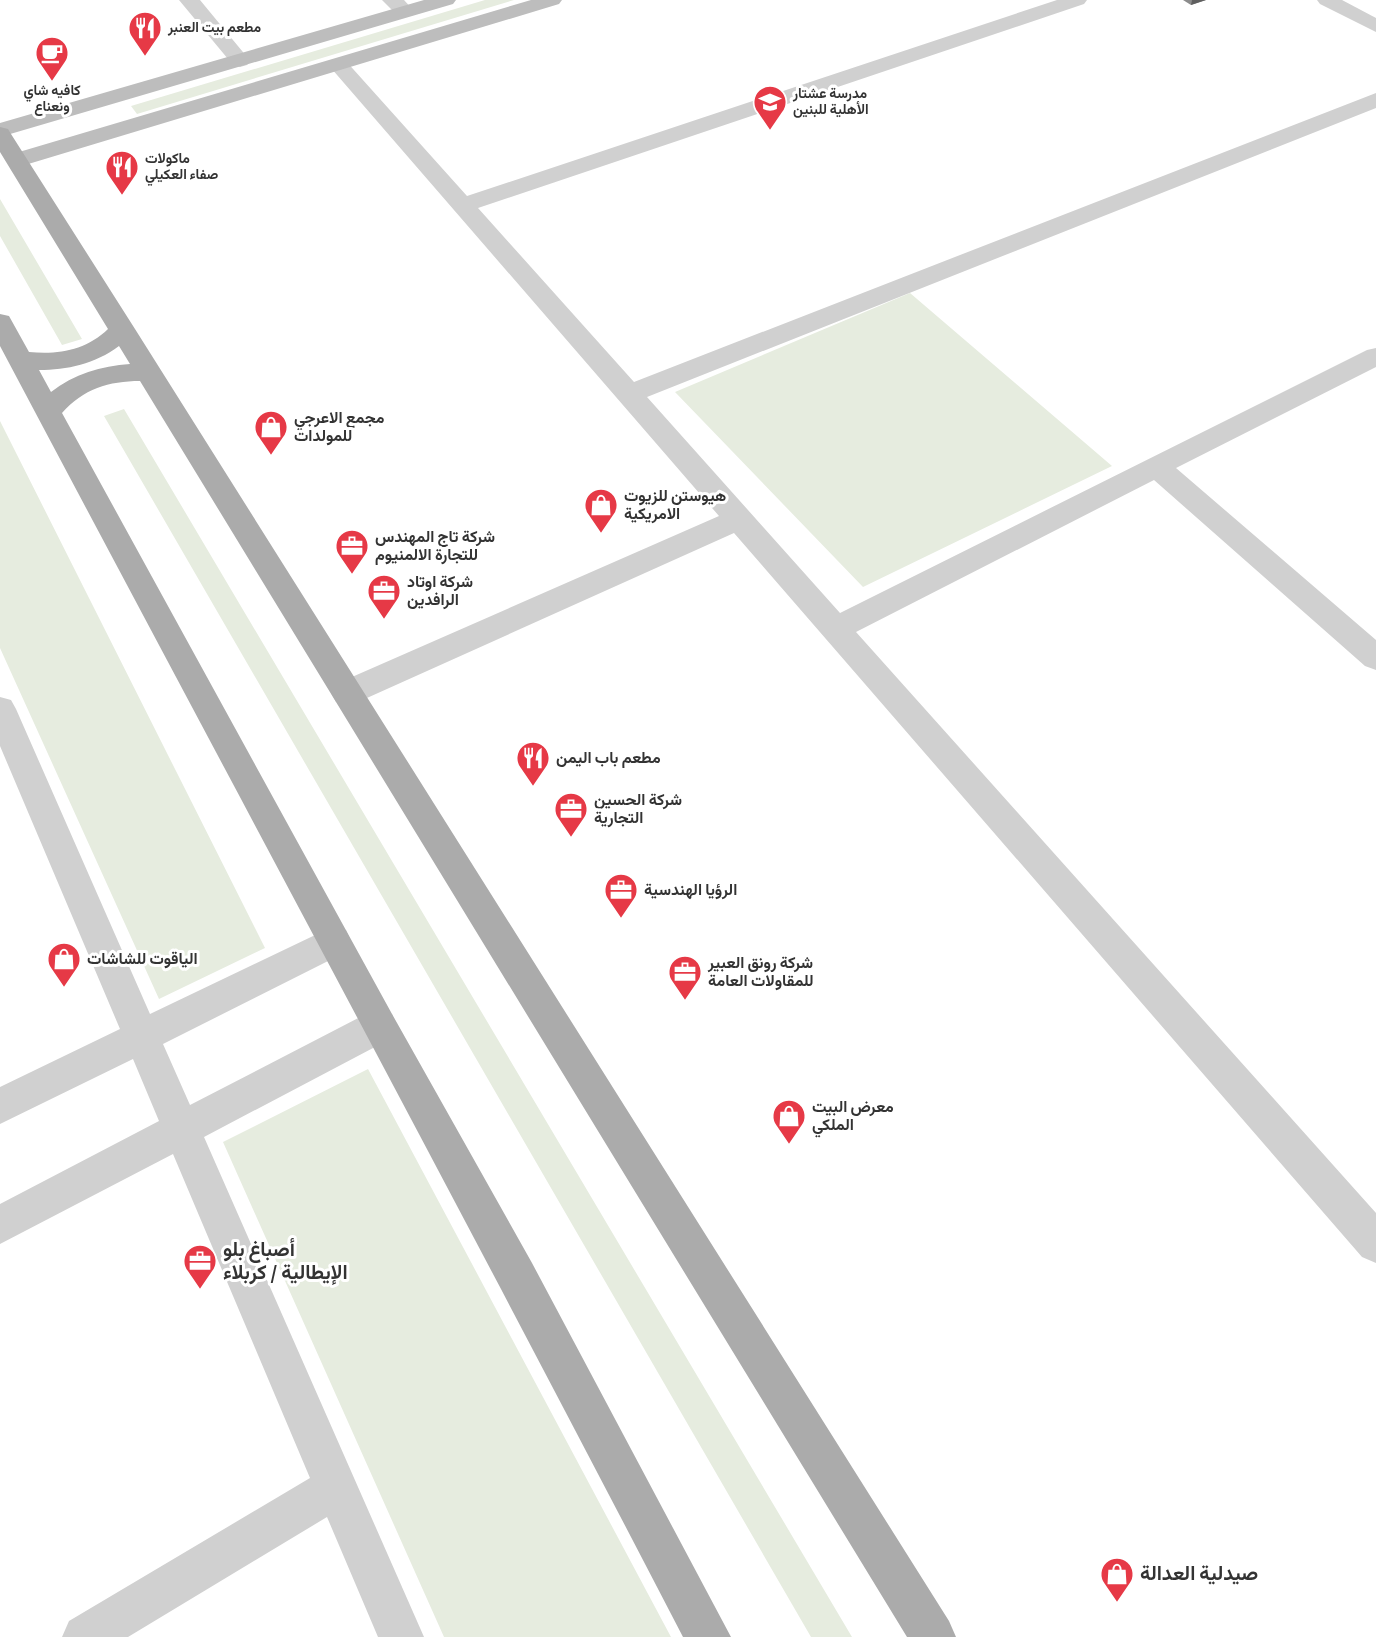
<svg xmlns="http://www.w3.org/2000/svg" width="1376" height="1637" font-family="'Source Sans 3',Vazirmatn,sans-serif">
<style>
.green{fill:#e6ecdf}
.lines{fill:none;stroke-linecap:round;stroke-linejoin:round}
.minor{fill:#d0d0d0;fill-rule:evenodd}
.tertiary{fill:#d0d0d0;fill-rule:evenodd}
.secondary{fill:#bdbdbd;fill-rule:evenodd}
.primary{fill:#ababab;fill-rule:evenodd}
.wall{fill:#8c8c8c}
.shaded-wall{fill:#5f5f5f}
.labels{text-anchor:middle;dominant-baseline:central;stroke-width:6;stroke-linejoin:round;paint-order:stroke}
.far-poi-label{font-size:14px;font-weight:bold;fill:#333;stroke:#fff;text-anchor:start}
.poi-label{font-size:16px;font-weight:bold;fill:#333;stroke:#fff;text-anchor:start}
.near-poi-label{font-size:20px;font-weight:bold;fill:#333;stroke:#fff;text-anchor:start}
</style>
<rect width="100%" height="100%" fill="#fff"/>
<!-- green -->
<path class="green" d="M485,0H514L137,114L131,106Z
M0,199L82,339L62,345L0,236Z
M910,293L1112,466L863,587L675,392Z
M124,409L852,1637H811L104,416Z
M0,421L265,948L159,999L0,648Z
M368,1069L671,1637H444L223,1142Z"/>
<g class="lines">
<!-- minor -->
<path class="minor" d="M179,0H200L247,57L251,61L247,65L240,67L233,65Z
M382,0H404L415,12L412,16H398Z
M1057,0H1087L1084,4L478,208L634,382L1376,93V108L647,397L840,613L1367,350L1376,348V367L1176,468L1376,640V670L1365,666L1154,480L856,632L1376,1213V1263L1362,1257L734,533L358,702L347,705L336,702L331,693L336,684L719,516L331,68L327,64L331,60L338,58L345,60L467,196Z
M0,697L11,700L16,709L150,1014L334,926L346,930L351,941L346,952L163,1044L190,1105L366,1014L379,1009L392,1014L397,1026L392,1038L204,1137L424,1637H378L327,1517L128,1637H62L69,1621L310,1478L173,1154L0,1244V1204L159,1121L133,1059L0,1124V1087L120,1029L0,746Z"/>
<!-- tertiary -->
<path class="tertiary" d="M1317,0H1342L1376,18V32L1320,4Z"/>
<!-- secondary -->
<path class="secondary" d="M424,0H456L453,4L0,137V123Z
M531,0H562L559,4L25,165L17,167L9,165L6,160L9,155Z"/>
<!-- primary -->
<path class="primary" d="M0,127L8,129L11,134L135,329L949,1621L956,1637H907L140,381C109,381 83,389 62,413L392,1014L532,1263L731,1637H683C459,1205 228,776 0,346V314L9,316L29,352C59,355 86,350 108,329L0,152ZM119,346L130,364C101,366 74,374 51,392L39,370C67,370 95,364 119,346Z"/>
</g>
<!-- wall -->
<path class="wall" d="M1183,0H1206L1191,5Z"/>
<!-- shaded-wall -->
<path class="shaded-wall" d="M1192,0H1206L1191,5Z"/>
<!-- icons -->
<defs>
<g id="restaurant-pin" transform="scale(1.725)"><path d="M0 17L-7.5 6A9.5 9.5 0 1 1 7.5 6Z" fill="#e63946" stroke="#fff"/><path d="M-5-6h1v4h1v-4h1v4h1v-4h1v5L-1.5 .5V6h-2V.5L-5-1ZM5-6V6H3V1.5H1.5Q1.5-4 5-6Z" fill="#fff"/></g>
<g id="cafe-pin" transform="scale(1.725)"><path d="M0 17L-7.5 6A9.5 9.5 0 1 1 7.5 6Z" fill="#e63946" stroke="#fff"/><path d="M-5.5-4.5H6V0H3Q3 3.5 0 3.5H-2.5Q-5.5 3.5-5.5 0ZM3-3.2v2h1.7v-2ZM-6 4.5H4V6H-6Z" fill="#fff"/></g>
<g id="school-pin" transform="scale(1.725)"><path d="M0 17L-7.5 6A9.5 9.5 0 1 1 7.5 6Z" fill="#e63946" stroke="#fff"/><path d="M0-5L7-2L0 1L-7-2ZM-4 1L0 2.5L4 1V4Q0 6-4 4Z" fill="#fff"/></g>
<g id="shop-pin" transform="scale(1.725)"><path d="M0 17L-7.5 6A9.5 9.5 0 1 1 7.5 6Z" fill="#e63946" stroke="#fff"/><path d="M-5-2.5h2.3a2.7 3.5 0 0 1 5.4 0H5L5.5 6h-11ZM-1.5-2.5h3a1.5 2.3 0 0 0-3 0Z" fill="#fff"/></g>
<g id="office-pin" transform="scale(1.725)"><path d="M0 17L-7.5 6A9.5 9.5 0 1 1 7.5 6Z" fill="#e63946" stroke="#fff"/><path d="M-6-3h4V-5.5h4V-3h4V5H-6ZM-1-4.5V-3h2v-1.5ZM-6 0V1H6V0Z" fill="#fff"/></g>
</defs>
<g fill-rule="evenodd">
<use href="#restaurant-pin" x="145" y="28"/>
<use href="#cafe-pin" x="52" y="53"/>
<use href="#school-pin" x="770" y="102"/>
<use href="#restaurant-pin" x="122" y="167"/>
<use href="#shop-pin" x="271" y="427"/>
<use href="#shop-pin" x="601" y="505"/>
<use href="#office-pin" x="352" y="546"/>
<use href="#office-pin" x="384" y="591"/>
<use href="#restaurant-pin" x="533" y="758"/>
<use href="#office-pin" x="571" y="809"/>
<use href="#office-pin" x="621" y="890"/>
<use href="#shop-pin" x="64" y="959"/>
<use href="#office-pin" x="685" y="972"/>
<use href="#shop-pin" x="789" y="1116"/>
<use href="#office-pin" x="200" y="1261"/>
<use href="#shop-pin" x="1117" y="1574"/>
</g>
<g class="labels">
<!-- far-poi labels -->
<g class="far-poi-label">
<text x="168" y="28">مطعم بيت العنبر</text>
<text x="52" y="91" text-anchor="middle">كافيه شاي<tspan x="52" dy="16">ونعناع</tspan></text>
<text x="793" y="94">مدرسة عشتار<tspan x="793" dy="16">الأهلية للبنين</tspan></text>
<text x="145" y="159">ماكولات<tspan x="145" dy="16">صفاء العكيلي</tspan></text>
</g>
<!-- poi labels -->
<g class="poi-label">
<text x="294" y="418">مجمع الاعرجي<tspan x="294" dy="18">للمولدات</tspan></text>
<text x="624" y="496">هيوستن للزيوت<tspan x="624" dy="18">الامريكية</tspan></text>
<text x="375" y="537">شركة تاج المهندس<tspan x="375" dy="18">للتجارة الالمنيوم</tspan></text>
<text x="407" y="582">شركة اوتاد<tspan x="407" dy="18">الرافدين</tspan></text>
<text x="556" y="758">مطعم باب اليمن</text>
<text x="594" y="800">شركة الحسين<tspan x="594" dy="18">التجارية</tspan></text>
<text x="644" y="890">الرؤيا الهندسية</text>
<text x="87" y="959">الياقوت للشاشات</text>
<text x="708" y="963">شركة رونق العبير<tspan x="708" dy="18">للمقاولات العامة</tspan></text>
<text x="812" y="1107">معرض البيت<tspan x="812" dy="18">الملكي</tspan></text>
</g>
<!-- near-poi labels -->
<g class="near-poi-label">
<text x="223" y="1250">أصباغ بلو<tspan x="223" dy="23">الإيطالية / كربلاء</tspan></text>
<text x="1140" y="1574">صيدلية العدالة</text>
</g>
</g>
</svg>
